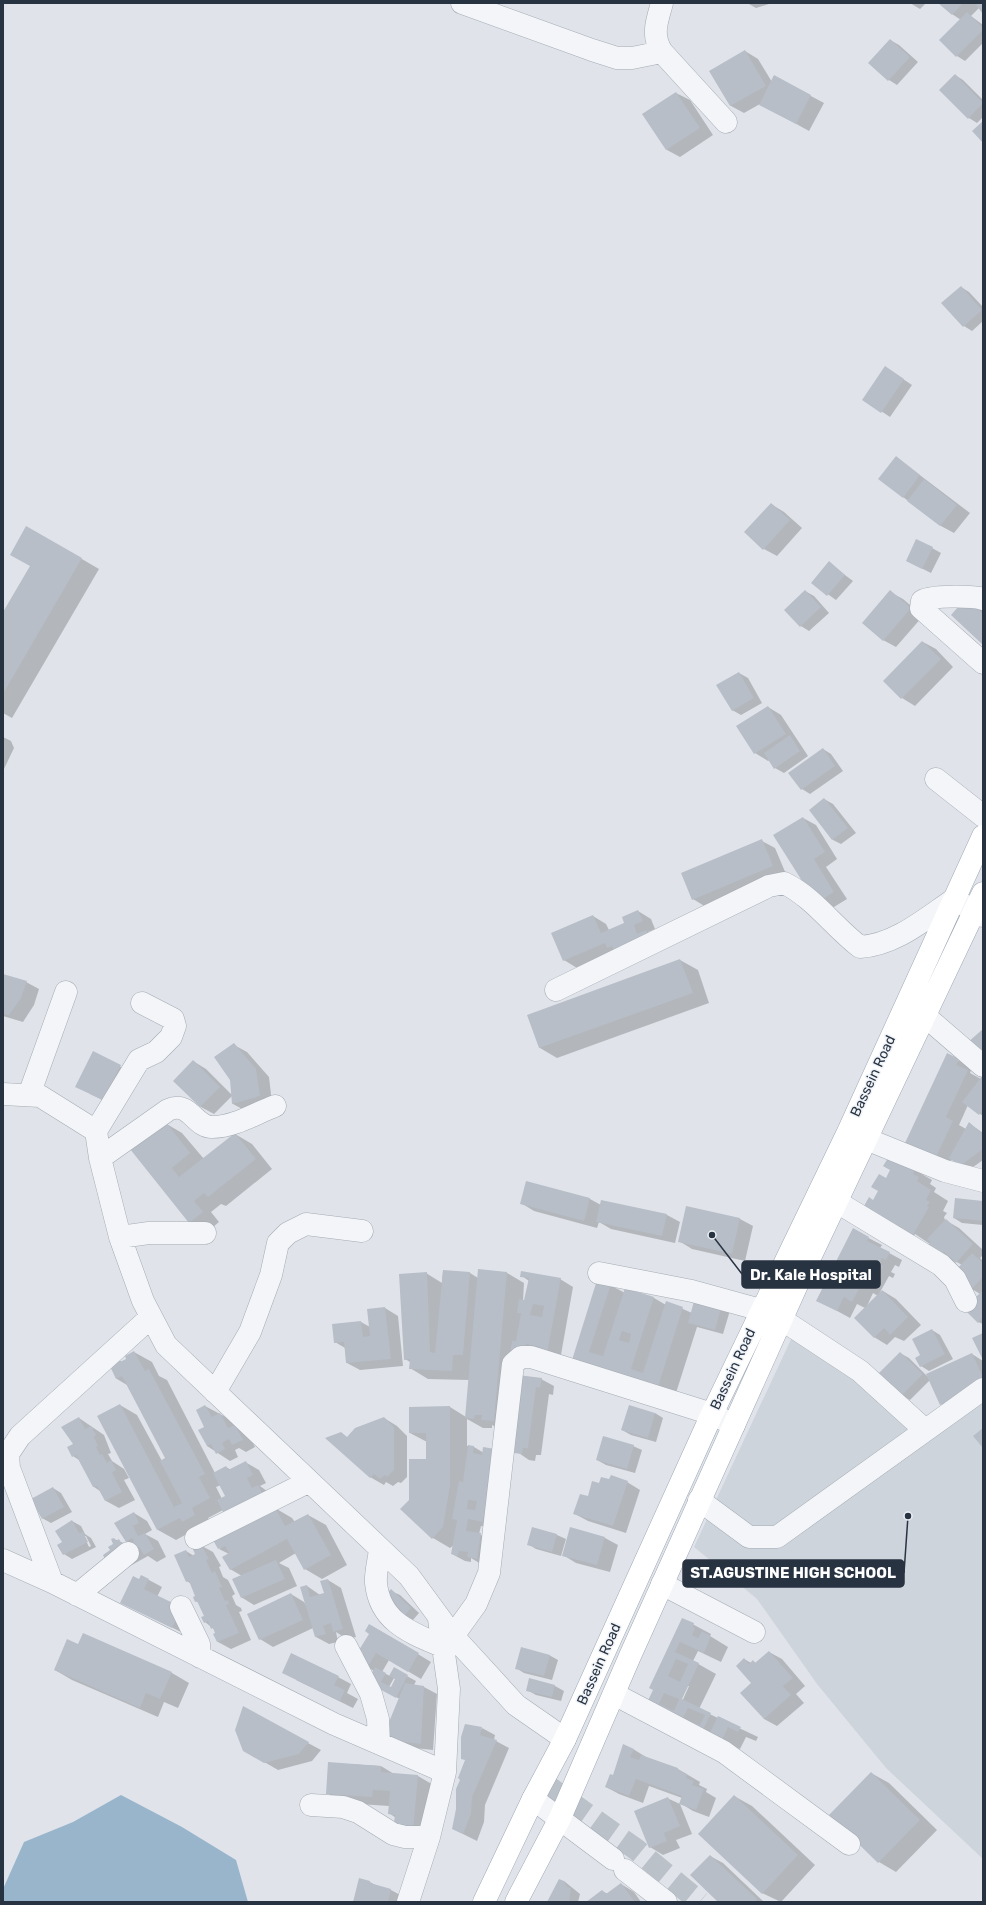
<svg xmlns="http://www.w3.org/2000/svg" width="986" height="1905" font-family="Rubik,sans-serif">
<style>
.built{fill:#ced4dc}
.water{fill:#99b5cc}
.shadow{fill:#0003;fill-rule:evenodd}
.building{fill:#b7bec7;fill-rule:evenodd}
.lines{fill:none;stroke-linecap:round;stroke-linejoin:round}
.minor-tunnel{stroke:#bbc1c8;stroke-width:22;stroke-dasharray:22 11;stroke-linecap:butt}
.minor-casing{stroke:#a5abb4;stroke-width:23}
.major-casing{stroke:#9fa9b6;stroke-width:23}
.minor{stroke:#f3f5f8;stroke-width:22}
.major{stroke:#fff;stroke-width:22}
.labels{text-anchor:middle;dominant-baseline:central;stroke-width:3;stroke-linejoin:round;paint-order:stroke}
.street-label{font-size:14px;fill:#283342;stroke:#f0f3f7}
.leader{fill:none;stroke:#283342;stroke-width:1.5}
.callout-dot{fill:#283342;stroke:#f0f3f7;stroke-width:1.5}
.callout{fill:#283342;stroke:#283342;stroke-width:1.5}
.callout-label{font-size:15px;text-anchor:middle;font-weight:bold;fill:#fff}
</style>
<rect width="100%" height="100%" fill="#e0e4ea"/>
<!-- built -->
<path class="built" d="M793,1335L937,1425L983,1394V1859L886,1768L817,1684L757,1599L694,1547Z"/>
<!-- water -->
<path class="water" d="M121,1795L182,1827L236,1860L248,1902H3V1889L24,1842L73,1822Z"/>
<!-- shadow -->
<path class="shadow" d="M747,3H772L756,8Z
M910,3H926L920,9Z
M940,3H983V13L979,8L971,16L983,25V43L965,61L957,56L961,20L952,14Z
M890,40L899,45L918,62L897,85L889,80L869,63Z
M745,51L758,59L772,82L775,77L824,103L809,131L760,104L744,113L731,106L711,72Z
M955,75L963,80L983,100V117L977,123L969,118Z
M676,93L690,100L713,135L680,157L667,150L644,114Z
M961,287L969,292L983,307V321L972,331L964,326Z
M894,373L912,385L890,417L863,399Z
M896,457L970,513L954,533L941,526L903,497Z
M771,504L784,512L802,528L777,556L764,549Z
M27,527L99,569L12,718L3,713V614L31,566Z
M932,548L941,553L931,573L907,561Z
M829,563L853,581L836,600L812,583Z
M805,591L814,596L829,613L809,631L801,626L785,610Z
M890,592L903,599L923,616L896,647L883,640Z
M979,607L983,611V643L952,615Z
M923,642L936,649L953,667L915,706L902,698Z
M739,673L748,678L762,703L741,715L732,710Z
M768,707L781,715L808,756L784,773L775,768L770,760L768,761L755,753Z
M3,737L11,741L14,748L4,769L3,818Z
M823,749L831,754L843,771L810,794L802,789Z
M824,799L833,804L856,833L841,844L833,840L810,810Z
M803,818L816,825L837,859L826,867L847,899L829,910L816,903Z
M762,841L775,848L786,874L706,907L693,899Z
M638,911L651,919L655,929L648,932L659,938L577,968L564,960L593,916L606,924L609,930L625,923Z
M680,960L698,970L709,1003L557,1058L540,1048L528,1016Z
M3,975L26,982L39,989L34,1005L23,1022L3,1016Z
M234,1045L247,1052L269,1077L272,1103L246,1111L233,1104L232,1096L214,1114L201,1107L175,1081L193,1061L206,1069L232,1095Z
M94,1053L134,1074L117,1107L90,1094Z
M947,1055L972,1067L970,1073L981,1079L983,1077V1116L968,1105L959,1125L966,1129L969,1123L983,1133V1160L969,1170L952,1159L950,1164L920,1150Z
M165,1123L182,1133L204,1159L235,1134L252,1144L272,1169L226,1206L221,1204L211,1212L219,1222L207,1232L190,1222L132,1149Z
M891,1156L932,1180L930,1184L936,1188L934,1192L948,1201L943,1211L947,1213L944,1217L945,1220L959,1228L983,1250V1255L980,1258L983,1261V1324L978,1322L980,1294L972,1289L962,1265L955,1261L951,1265L930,1244L915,1234L910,1242L874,1201L891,1170Z
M527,1182L590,1199L601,1205L667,1215L680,1222L675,1243L611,1229L599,1222L597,1228L534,1211L521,1203Z
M983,1202V1225L962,1223L954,1218Z
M687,1207L740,1219L753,1226L745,1261L692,1249L679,1241Z
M853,1230L882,1245L880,1248L902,1260L899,1267L895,1265L891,1272L895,1274L893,1278L889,1276L879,1294L883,1291L896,1299L921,1325L904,1341L895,1337L887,1345L874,1337L865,1308L857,1304L850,1318L817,1300ZM873,1293L878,1296L867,1306Z
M443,1271L470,1273L478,1278L507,1273L524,1283L523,1301H525L529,1281L522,1276L560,1279L573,1287L559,1366L524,1360L500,1429L492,1425V1428H483L467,1419V1446L474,1447L484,1453L496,1529L481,1526L479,1534L494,1542L481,1564L471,1558V1562L465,1561L452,1554L454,1545L450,1548L433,1538L401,1509L410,1500L427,1460V1442L410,1433L450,1407L466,1417L469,1380L428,1379L410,1368V1362L405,1359L426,1273L442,1283Z
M610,1285L625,1293L654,1298L666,1305L667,1302L692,1313L731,1307L723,1334L697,1327L675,1396L573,1359Z
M385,1308L398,1316L403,1366L360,1370L347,1363L345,1348L335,1342L361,1322L370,1327L368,1310Z
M932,1330L940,1335L953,1359L929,1371L921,1366V1356Z
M134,1352L152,1362L159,1376L167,1380L215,1473L226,1467L231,1470L245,1462L259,1470L266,1483L260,1486L271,1494L275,1508L292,1518L295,1522L308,1515L326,1525L347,1565L322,1579L305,1569L296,1553L279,1563L289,1568L297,1586L254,1605L241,1597L242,1576L230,1569L229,1554L219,1549L267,1512L223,1510L208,1518L212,1525L196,1529L176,1540L158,1530L99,1416L120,1405L137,1415L162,1461L166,1458L127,1385L117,1379L110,1365L119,1360L122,1362L128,1359ZM221,1485L227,1496L222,1499L216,1487Z
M900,1353L909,1358L929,1378L972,1354L983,1361V1399L954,1412L941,1404L930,1380L910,1400L902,1396Z
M541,1379L554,1386L553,1395L549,1394L541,1455H536L535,1461L529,1460L510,1447L518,1414Z
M205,1406L233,1421L248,1434L255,1447L246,1452L239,1448L235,1450L238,1457L230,1461L207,1446L206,1427L197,1410Z
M655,1413L663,1418L656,1442L631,1435L622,1430Z
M79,1418L104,1435L111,1453L108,1454L112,1461L124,1469L129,1478L124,1480L135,1500L119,1508L106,1501L100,1491L94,1487L79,1460L73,1456Z
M384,1418L397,1426L407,1436V1477L401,1483L398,1482L393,1486L386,1482L384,1485L370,1477L341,1433L348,1438Z
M633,1446L642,1450L635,1473L606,1465L597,1460Z
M627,1482L640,1490L626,1533L588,1521L575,1514L599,1484Z
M53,1488L61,1493L72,1512L51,1523L42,1518Z
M134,1513L147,1521L152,1530L145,1534L158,1541L166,1557L157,1562L148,1556L121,1571L111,1551L115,1544L114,1539L128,1545L131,1544L126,1541Z
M72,1521L81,1526L85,1534L91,1538L96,1547L72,1559L64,1554L63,1543ZM84,1536H86L91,1546L89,1547Z
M533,1528L557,1535L566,1539L561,1556L536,1549L528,1544Z
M571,1528L605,1538L618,1545L610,1572L576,1563L563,1555Z
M200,1545L213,1552L221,1566L219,1567L223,1577L228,1580L235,1594L232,1596L236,1605L241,1608L242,1611L239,1612L251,1640L231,1649L218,1642L215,1634L217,1633L215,1630L205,1622V1616L200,1603L195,1601L197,1597L191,1584L187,1581L186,1551L194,1556L196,1554Z
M139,1580H149L162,1587L157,1597L191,1623L185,1634L121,1602Z
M328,1580L341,1588L356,1637L347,1639L336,1632L338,1642L329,1644L316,1637L313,1628L273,1647L260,1639L291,1594L304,1602L307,1607V1586L320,1595L325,1594Z
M391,1591L400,1595L419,1613L412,1621L403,1616Z
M683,1619L711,1634L710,1636L728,1647L721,1662L698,1651L693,1661L716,1674L699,1709L758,1737L756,1741L746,1737L740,1749L701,1734L704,1728L645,1711ZM687,1686H689L681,1704L679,1703Z
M370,1625L431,1662L421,1679L389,1660L382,1672L390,1676L394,1669L416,1681L414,1685L424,1687L437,1694L433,1750L396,1746L400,1699L376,1687L374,1671L359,1662L364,1652L370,1633ZM394,1678L396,1679L391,1688L389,1687Z
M79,1645L172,1673L189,1683L178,1708L164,1702L158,1717L72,1680L55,1670Z
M769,1652L782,1659L805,1686L796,1694L804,1703L777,1726L764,1719L744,1659L751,1663L753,1661L756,1663Z
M549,1655L558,1660L552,1680L524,1673L516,1668Z
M338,1677L351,1684L347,1693L358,1699L353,1708L296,1680Z
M530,1680L555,1686L564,1691L561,1701L536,1695L527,1690Z
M482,1728L495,1735L494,1740L509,1748L485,1805L484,1822L477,1841L453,1829L466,1760Z
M308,1743L321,1750L312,1761L278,1770L244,1750Z
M633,1749L646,1757L678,1769L700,1782L699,1785L707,1789L706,1792L716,1798L709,1817L693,1811L680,1803L682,1798L649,1786L643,1803L619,1794L606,1787Z
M329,1763L381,1766L394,1774L418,1776L435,1786L430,1842L389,1813V1806L344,1803L327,1793Z
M871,1773L889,1783L937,1830L896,1872L879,1862Z
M734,1796L752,1806L815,1865L781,1902L762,1893Z
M667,1798L680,1804L692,1834L676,1840L680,1848L663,1855L650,1847Z
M710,1856L723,1863L764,1902H720Z
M564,1881L580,1894L578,1902H548Z
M370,1882L377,1886L391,1890L404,1897L403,1902H354Z
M621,1884L634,1892L641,1902H587L602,1891L608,1894Z"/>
<!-- building -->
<path class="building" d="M938,3H963L952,15Z
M979,3H983V14L976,5Z
M967,12L983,28V30L956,57L939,40Z
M890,39L910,57L888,81L868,63Z
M745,50L766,86L730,106L709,71Z
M955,74L983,103L968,119L939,90Z
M774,75L811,95L796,124L759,105Z
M676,92L700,128L666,150L642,114Z
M983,121V143L972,131Z
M961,286L982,310L963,327L941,303Z
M885,366L904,379L881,413L862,400Z
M896,456L920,475L903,498L878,479Z
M924,479L957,505L940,526L907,501Z
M771,503L790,520L763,550L744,532Z
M26,526L82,558L3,694V612L30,566L10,555Z
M916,539L933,547L922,569L906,561Z
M829,561L845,575L827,596L811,583Z
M805,590L821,607L800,627L784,610Z
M890,590L911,608L883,641L862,623Z
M966,598L983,614V645L951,615Z
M922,641L941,659L901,699L883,681Z
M739,672L754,698L732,711L716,685Z
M768,706L786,734L754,754L736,726Z
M790,735L800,751L774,769L764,753Z
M823,748L835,766L801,790L788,773Z
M824,798L848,828L832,840L809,810Z
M803,817L825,852L814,859L834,892L816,903L773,835Z
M762,839L773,866L692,900L681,873Z
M638,910L643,921L634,925L637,934L646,930L651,940L616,955L612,946L607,948L605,943L563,961L551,933L593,915L601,933L624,923L622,917Z
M680,959L693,993L539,1048L527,1015Z
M3,974L27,981L21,998L9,1015L3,1014Z
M983,1029V1059L967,1043Z
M234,1043L256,1069L260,1096L232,1104L230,1080L214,1057Z
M93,1051L121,1065L103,1100L75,1087Z
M947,1053L959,1059L956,1065L968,1070L946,1117L953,1121L936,1157L905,1143Z
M193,1060L220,1087L200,1107L173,1081Z
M983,1075V1109L979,1115L962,1102Z
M165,1121L190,1153L172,1168L179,1177L235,1133L256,1159L208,1197L204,1193L194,1201L203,1212L189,1223L130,1149Z
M969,1122L983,1135V1149L960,1166L949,1158Z
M890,1155L915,1169L913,1174L919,1177L917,1181L931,1190L926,1200L930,1202L927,1206L929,1207L913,1235L897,1225L893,1232L863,1208L869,1197L873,1200L878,1191L871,1187L879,1174L886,1178L890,1170L883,1166Z
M526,1181L590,1198L584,1221L520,1204Z
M955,1198L983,1201V1221L953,1218Z
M601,1200L667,1214L662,1236L596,1222Z
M686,1206L740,1218L732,1254L678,1242Z
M946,1219L973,1244L956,1263L944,1252L937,1259L925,1248L930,1242L927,1239Z
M853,1228L869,1237L867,1241L890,1252L886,1260L882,1258L879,1264L883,1266L880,1271L875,1269L865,1289L860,1287L852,1302L844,1297L837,1311L816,1301Z
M972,1253L983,1263V1277L971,1290L953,1273Z
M478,1269L507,1272L494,1421L481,1420L482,1415H475L474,1419L465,1418Z
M443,1270L470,1272L463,1355H453L452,1371L409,1369L410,1359L404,1360L399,1274L427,1272L430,1352L435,1353Z
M521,1271L561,1278L546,1359L538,1358L540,1347L526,1344L524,1355L510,1353L512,1341H516L521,1313H517L519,1299L524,1300L529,1278L520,1277ZM533,1304L544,1306L542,1317L530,1315Z
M597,1280L611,1284L589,1352L603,1356L625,1288L654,1297L631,1369L643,1373L666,1301L683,1307L658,1387L572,1360ZM622,1331L631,1334L629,1343L619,1340Z
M882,1290L908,1317L890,1335L884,1328L874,1338L854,1318Z
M983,1290V1317L978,1323L964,1309Z
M696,1294L723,1301L715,1330L688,1323Z
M385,1307L391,1359L346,1363L344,1342L334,1343L332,1324L361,1321L363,1337L370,1336L367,1309Z
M932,1329L945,1354L920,1367L915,1358L920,1355L912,1339Z
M983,1333V1360L972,1338Z
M134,1351L145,1371L149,1369L205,1474L199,1477L210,1498L192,1508L195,1515L182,1522L180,1518L157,1530L97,1416L120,1404L174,1507L182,1503L160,1461L165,1458L122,1376L116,1379L109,1364L119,1359L120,1362L126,1359L125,1356Z
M900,1352L923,1374L901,1396L878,1374Z
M972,1353L983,1377V1386L940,1405L926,1374Z
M518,1375L542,1378L540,1388L536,1387L528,1448H523L522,1454L514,1453L515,1448H509Z
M205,1405L212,1417L220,1413L228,1428L235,1425L243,1440L232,1445L229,1439L222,1443L225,1449L216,1454L211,1444L207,1446L198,1430L204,1427L196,1410Z
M629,1405L655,1413L648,1438L621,1430Z
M450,1406V1486L443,1527L432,1539L400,1509L409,1500V1459H426V1433H409V1407Z
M79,1417L85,1429L91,1426L96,1435L94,1437L98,1446L96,1447L100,1455L102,1454L107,1463L111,1460L116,1470L112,1473L122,1492L105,1501L97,1486L93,1487L76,1455L72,1457L67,1447L73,1444L61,1427Z
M384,1417L394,1427V1470L387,1477L385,1475L380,1479L374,1474L370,1478L325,1438L341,1432L347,1437L355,1428Z
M983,1428V1448L973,1436Z
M603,1436L634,1445L627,1469L596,1460Z
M468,1445L474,1446L473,1453L482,1455L483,1447L495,1449L483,1522L468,1519L466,1531L481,1533L477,1559L467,1557L468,1552L459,1551L458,1556L451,1554L457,1520L452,1519L459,1481L463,1482ZM468,1500L477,1501L475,1510L467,1509Z
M246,1461L253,1475L247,1478L252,1488L258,1485L265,1498L224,1514L217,1500L225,1496L213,1473L226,1466L228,1470Z
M611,1475L628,1481L613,1526L573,1514L580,1494L588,1496L592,1481L599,1483L601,1477L609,1479Z
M53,1487L64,1507L42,1519L31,1499Z
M275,1507L285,1526L308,1514L331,1555L304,1570L287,1539L230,1570L222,1557L229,1553L225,1546L218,1549L213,1540Z
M134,1512L139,1523L133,1526L138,1536L145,1533L154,1549L144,1555L139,1547L107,1564L103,1555L110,1550L108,1547L113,1544L111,1539L114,1538L116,1541L119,1539L125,1550L127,1545L134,1541L132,1538L126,1542L114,1523Z
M72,1520L79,1533L83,1532L88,1542L63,1555L57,1545L62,1542L55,1531Z
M532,1527L557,1534L552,1552L527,1545Z
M570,1527L605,1537L597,1565L562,1556Z
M202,1546L209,1559L206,1560L212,1573L215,1571L222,1587L219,1588L225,1601L228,1600L229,1604L226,1605L239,1633L217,1642L213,1634L215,1633L213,1628L211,1629L208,1621L204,1623L201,1617L204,1616L197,1601L195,1602L193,1597L195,1596L189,1581L186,1582L174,1555L186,1550L189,1557L195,1554L192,1547Z
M276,1560L285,1579L241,1598L232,1579Z
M141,1575L149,1579L144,1589L177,1605L178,1615L172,1628L120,1603L133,1576L139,1579Z
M328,1579L343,1629L333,1632L331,1623L323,1626L326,1634L315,1637L300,1587L307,1585L310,1597L324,1593L320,1581Z
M391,1589L411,1608L403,1617L383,1598Z
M291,1593L303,1620L259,1640L247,1614Z
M682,1618L694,1623L693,1627L695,1628L692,1635L698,1638L702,1631L711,1636L704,1653L680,1642L675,1652L699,1663L682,1699L711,1713L703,1730L710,1733L718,1716L741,1727L738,1732L728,1727L722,1740L643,1711L653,1690L649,1688ZM676,1659L688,1664L680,1682L668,1676ZM664,1693L679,1699L674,1711L659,1704ZM688,1708L705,1715L700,1725L683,1718Z
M369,1624L419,1653L408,1672L376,1653L367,1668L357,1662L363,1653L359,1650L369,1634L365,1631Z
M83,1633L172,1672L160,1699L146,1693L140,1708L54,1670L67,1639L78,1644Z
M521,1647L550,1655L544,1676L515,1669Z
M769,1651L793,1678L783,1686L791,1695L764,1719L740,1693L751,1683L736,1666L744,1658L749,1664L753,1660L755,1663Z
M291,1653L339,1676L334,1685L345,1690L340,1701L282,1673Z
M375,1667L386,1673L381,1682L391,1687L395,1679L389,1676L394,1667L408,1675L396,1698L367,1682Z
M529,1678L555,1685L552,1697L526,1691Z
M405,1683L424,1686L421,1744L382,1739Z
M243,1706L309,1742L299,1754L264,1763L243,1751L235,1730Z
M465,1724L482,1727L480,1735L497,1740L472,1797L471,1814L463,1834L452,1829L456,1809V1789L460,1780L458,1778L465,1760L461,1759V1737Z
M623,1744L634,1749L630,1757L639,1760L641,1755L678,1768V1770L687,1774L686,1778L694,1781L692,1785L704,1789L696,1810L679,1804L682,1796L636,1779L629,1796L605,1787L610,1774L613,1775Z
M328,1762L381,1766V1772L418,1775L413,1832L393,1831L395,1815L388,1814L390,1791L373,1790L372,1797L326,1794Z
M871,1772L920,1820L878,1863L829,1815Z
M734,1795L798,1855L762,1894L698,1834Z
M668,1797L680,1826L664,1833L667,1841L649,1848L634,1811Z
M710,1855L757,1899L755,1902H718L690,1875Z
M359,1878L370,1881V1883L391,1889L388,1902H353Z
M559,1879L564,1881L567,1887L571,1888L569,1902H547Z
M621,1883L635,1902H586L602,1890L606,1894Z"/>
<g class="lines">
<!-- minor-tunnel -->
<path class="minor-tunnel" d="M542,1782L637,1850L700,1902"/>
<!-- minor casing -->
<g class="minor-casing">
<path id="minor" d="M462,3L592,50L617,58H632L662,52
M662,3C657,21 651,35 662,52L726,122
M983,599C974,596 929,595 922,601L921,608L983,663
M936,779L983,816
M556,990L769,886L784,883C813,897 834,927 860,947C895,945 925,919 953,900L975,910L983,916
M925,1016L983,1066
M3,1094L40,1096L96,1131L100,1158L120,1237L143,1301L166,1345L409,1576L453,1636L516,1705L565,1739
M29,1095L66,992
M96,1131L139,1060L156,1052L171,1037L175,1026L173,1019L142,1003
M849,1132L945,1171L983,1181
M100,1158L168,1110C191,1100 194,1128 213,1127C234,1127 256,1113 275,1106
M837,1202L941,1265L955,1279L966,1301
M120,1237L149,1233H205
M599,1273L692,1291L761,1310L781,1319L860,1371L925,1430
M215,1392L250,1332L271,1275L278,1243L288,1233L306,1224L362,1231
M699,1500L749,1537H777L983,1389
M196,1538L308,1482
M380,1549C379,1560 375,1573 376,1583C380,1623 412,1633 444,1647
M3,1560L52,1582L334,1724L445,1772
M52,1582L9,1468L8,1454L20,1436L151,1317
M662,1584L754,1632
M77,1595L128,1553
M181,1607L199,1644L200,1657
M453,1636L476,1604L489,1573L513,1364L521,1357H531L712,1414L734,1425
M346,1646L371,1694L378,1719L379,1743
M614,1694L724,1752L849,1844
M533,1799L613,1859
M311,1805L343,1807L358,1812L393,1834L405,1837H429
M625,1870L666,1902
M408,1902L429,1837L445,1772L449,1689L439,1619"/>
</g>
<!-- major casing -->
<g class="major-casing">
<path id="major" d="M484,1902L533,1799L565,1739L712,1414L848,1132L983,836
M516,1902L560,1818L630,1656L796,1287L983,893"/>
</g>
<!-- minor -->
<use href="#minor" class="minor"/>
<!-- major -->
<use href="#major" class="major"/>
</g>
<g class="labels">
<!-- street labels -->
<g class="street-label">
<text transform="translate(873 1076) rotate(-65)">Bassein Road</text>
<text transform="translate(733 1369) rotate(-65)">Bassein Road</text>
<text transform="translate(599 1664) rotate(-66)">Bassein Road</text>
</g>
</g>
<!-- callouts -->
<path class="leader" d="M712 1235L742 1274M908 1516L904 1573"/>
<g class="callout-dot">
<circle cx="712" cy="1235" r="4"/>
<circle cx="908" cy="1516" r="4"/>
</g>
<g class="callout">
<rect x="742" y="1261" width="138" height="27" rx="4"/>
<rect x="683" y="1560" width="221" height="27" rx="4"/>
</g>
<g class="callout-label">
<text x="811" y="1280">Dr. Kale Hospital</text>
<text x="793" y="1578">ST.AGUSTINE HIGH SCHOOL</text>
</g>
<!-- border -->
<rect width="986" height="1905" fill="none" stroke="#283342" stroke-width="8"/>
</svg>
